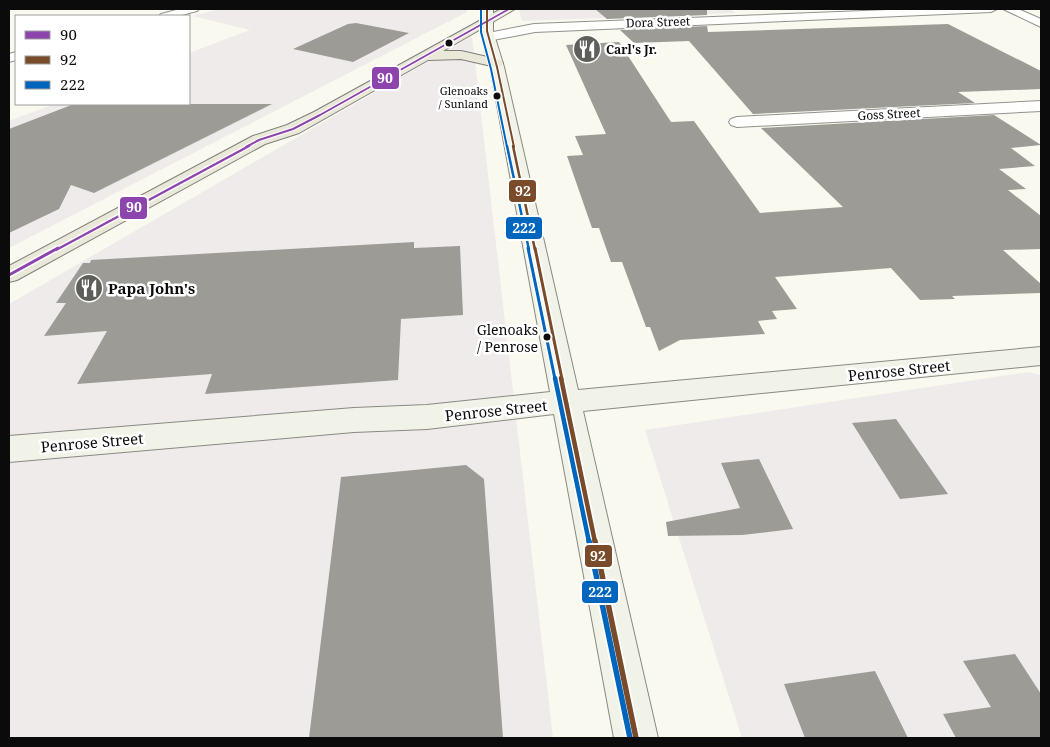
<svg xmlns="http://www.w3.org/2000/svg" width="1050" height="747" font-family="'Noto Serif',serif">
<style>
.industrial{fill:#f0ebeb}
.building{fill:#9c9b95}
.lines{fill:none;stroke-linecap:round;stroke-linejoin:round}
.minor-casing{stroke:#92928e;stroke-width:2}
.secondary-casing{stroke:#898984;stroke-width:2}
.primary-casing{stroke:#7f7f7b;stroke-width:2}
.minor{fill:#fefefd;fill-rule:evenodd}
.secondary{fill:#f2f3e8;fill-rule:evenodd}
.primary{fill:#eae9d9;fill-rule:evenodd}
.bus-1-far2-casing{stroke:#fff;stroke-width:4}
.bus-1-far1-casing{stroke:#fff;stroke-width:5}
.bus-1-casing{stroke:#fff;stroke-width:6}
.bus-2-far4-casing{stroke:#fff;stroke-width:4}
.bus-2-far3-casing{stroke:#fff;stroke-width:5}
.bus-2-far2-casing{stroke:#fff;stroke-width:6}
.bus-2-far1-casing{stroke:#fff;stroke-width:8}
.bus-2-casing{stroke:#fff;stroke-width:9}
.bus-3-far4-casing{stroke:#fff;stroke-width:4}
.bus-3-far3-casing{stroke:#fff;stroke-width:5}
.bus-3-far2-casing{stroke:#fff;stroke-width:6}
.bus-3-far1-casing{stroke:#fff;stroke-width:8}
.bus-3-casing{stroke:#fff;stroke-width:9}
.bus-1-far2{stroke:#8e44ad;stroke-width:2}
.bus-1-far1{stroke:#8e44ad;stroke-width:2.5}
.bus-1{stroke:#8e44ad;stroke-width:3}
.bus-2-far4{stroke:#7a4b2a;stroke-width:2}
.bus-2-far3{stroke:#7a4b2a;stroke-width:2.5}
.bus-2-far2{stroke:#7a4b2a;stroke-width:3}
.bus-2-far1{stroke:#7a4b2a;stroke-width:4.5}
.bus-2{stroke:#7a4b2a;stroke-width:5.5}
.bus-3-far4{stroke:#0065bd;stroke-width:2}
.bus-3-far3{stroke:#0065bd;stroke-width:2.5}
.bus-3-far2{stroke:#0065bd;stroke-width:3}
.bus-3-far1{stroke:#0065bd;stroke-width:4.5}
.bus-3{stroke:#0065bd;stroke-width:5.5}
.bus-dot{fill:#0b0b0b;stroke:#fff;stroke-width:2}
.labels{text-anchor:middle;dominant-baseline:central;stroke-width:5;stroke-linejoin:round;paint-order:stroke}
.far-bus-label{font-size:11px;fill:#0b0b0b;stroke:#fff;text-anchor:end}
.far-street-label{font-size:12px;fill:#0b0b0b;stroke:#fff}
.far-poi-label{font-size:12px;font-weight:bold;fill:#0b0b0b;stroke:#fff;text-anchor:start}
.bus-label{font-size:14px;fill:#0b0b0b;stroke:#fff;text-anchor:end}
.poi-label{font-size:15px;font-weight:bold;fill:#0b0b0b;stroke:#fff;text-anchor:start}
.street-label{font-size:15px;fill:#0b0b0b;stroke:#fff}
.line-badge{stroke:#fff;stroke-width:2}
.badge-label{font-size:14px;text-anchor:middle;font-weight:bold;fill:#fff}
</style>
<rect width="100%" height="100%" fill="#f9f9ef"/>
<!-- industrial -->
<path class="industrial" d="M219,9H466L467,12L9,248V121L54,104H189V53L250,30L193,16Z
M519,9H730L735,13L522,21Z
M472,36L553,738H9V304Z
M1028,372L1041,375V738H742L645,430Z"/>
<!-- building -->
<path class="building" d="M595,9H707V15L607,19Z
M356,23L409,33L353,62L293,49L348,24Z
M948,24L1041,71V89L958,92L975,103L753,114L689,41L634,43L620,30L707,26L708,32Z
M619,42L671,122L694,121L760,213L843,207L761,128L994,115L1041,145L1011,148L1035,166L999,169L1026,189L1008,190L1041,216V249L1003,250L1041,284V293L952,296L955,299L920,300L891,268L775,277L797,309L772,311L777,319L758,321L765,334L680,340L659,351L650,327H646L622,262H611L599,228H592L567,156L583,155L575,136L606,134L566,45Z
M74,104H272L94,193L71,185L59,209L9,233V129Z
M414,242V248L460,246L463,315L401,319L398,380L205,394L212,374L77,384L107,331L44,336L66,303H56L83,263H90L91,260Z
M896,419L948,494L900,499L852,423Z
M759,459L793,529L742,535L668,536L666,522L740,508L721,463Z
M466,465L484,479L503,738H309L341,477Z
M1015,654L1041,694V738H956L943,714L991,707L963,661Z
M875,671L908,738H805L784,684Z"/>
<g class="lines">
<!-- minor casing -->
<g class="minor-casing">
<path id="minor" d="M180,9H199L197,11L178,16H159L161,14Z
M914,9H997L991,12L535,32L488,41L482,37L488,33L534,24Z
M1003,9H1018L1041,19V27Z
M16,52V60L9,62V54Z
M1041,101V111L737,127L731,125L729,122L731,119L737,117Z"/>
</g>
<!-- secondary casing -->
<g class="secondary-casing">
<path id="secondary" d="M481,9H493V31L504,67L578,390L1041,347V365L583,411L658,738H614L554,414L427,429L354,432L9,462V436L354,408L427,405L550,392L490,67L481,31Z"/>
</g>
<!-- primary casing -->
<g class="primary-casing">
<path id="primary" d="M501,9H515L443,51H461L501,60L503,63L501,66L496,67L461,59L428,60L299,133L265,144L17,280L9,282V266L253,136L287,125L314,112Z"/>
</g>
<!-- minor -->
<use href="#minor" class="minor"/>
<!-- secondary -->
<use href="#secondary" class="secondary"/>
<!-- primary -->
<use href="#primary" class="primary"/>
<!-- bus-1-far2 casing -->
<g class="bus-1-far2-casing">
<path id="bus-1-far2" d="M246,147L259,140L293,129L320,115L509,9"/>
</g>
<!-- bus-1-far1 casing -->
<g class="bus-1-far1-casing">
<path id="bus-1-far1" d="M56,250L249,146"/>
</g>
<!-- bus-1 casing -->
<g class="bus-1-casing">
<path id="bus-1" d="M9,275L58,248"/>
</g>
<!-- bus-2-far4 casing -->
<g class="bus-2-far4-casing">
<path id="bus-2-far4" d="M487,9V31L497,67L514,147"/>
</g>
<!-- bus-2-far3 casing -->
<g class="bus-2-far3-casing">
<path id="bus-2-far3" d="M513,146L535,250"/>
</g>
<!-- bus-2-far2 casing -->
<g class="bus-2-far2-casing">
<path id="bus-2-far2" d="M535,248L562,379"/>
</g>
<!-- bus-2-far1 casing -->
<g class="bus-2-far1-casing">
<path id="bus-2-far1" d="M561,378L595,542"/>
</g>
<!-- bus-2 casing -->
<g class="bus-2-casing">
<path id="bus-2" d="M595,541L636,738"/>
</g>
<!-- bus-3-far4 casing -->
<g class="bus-3-far4-casing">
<path id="bus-3-far4" d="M481,9V32L491,69L507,147"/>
</g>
<!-- bus-3-far3 casing -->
<g class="bus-3-far3-casing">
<path id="bus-3-far3" d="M507,146L529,250"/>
</g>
<!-- bus-3-far2 casing -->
<g class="bus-3-far2-casing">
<path id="bus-3-far2" d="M528,248L555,379"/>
</g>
<!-- bus-3-far1 casing -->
<g class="bus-3-far1-casing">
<path id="bus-3-far1" d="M555,378L589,542"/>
</g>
<!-- bus-3 casing -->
<g class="bus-3-casing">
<path id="bus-3" d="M589,541L630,738"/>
</g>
<!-- bus-1-far2 -->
<use href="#bus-1-far2" class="bus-1-far2"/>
<!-- bus-1-far1 -->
<use href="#bus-1-far1" class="bus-1-far1"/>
<!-- bus-1 -->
<use href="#bus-1" class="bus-1"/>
<!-- bus-2-far4 -->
<use href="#bus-2-far4" class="bus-2-far4"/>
<!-- bus-2-far3 -->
<use href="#bus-2-far3" class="bus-2-far3"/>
<!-- bus-2-far2 -->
<use href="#bus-2-far2" class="bus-2-far2"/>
<!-- bus-2-far1 -->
<use href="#bus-2-far1" class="bus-2-far1"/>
<!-- bus-2 -->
<use href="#bus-2" class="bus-2"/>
<!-- bus-3-far4 -->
<use href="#bus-3-far4" class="bus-3-far4"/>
<!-- bus-3-far3 -->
<use href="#bus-3-far3" class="bus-3-far3"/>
<!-- bus-3-far2 -->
<use href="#bus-3-far2" class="bus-3-far2"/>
<!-- bus-3-far1 -->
<use href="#bus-3-far1" class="bus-3-far1"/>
<!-- bus-3 -->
<use href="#bus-3" class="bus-3"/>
</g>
<!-- icons -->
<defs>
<g id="restaurant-disc" transform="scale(1.4375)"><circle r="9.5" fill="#5e5e5b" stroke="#fff"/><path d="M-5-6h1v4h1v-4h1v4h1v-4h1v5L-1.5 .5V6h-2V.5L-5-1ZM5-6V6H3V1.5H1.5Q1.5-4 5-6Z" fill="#fff"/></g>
</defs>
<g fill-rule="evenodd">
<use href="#restaurant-disc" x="587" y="49"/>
<use href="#restaurant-disc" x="89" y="288"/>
</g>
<!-- markers -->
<g class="bus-dot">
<circle cx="449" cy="43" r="4.5"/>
<circle cx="497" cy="96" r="4.5"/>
<circle cx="547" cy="337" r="4.5"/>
</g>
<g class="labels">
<!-- far-bus labels -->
<g class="far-bus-label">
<text x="488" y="90">Glenoaks<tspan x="488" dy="13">/ Sunland</tspan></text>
</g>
<!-- far-street labels -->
<g class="far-street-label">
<text transform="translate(658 22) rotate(-2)">Dora Street</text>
<text transform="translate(889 114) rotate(-3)">Goss Street</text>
</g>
<!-- far-poi labels -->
<g class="far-poi-label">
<text x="606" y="49">Carl's Jr.</text>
</g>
<!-- bus labels -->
<g class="bus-label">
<text x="538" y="329">Glenoaks<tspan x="538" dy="17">/ Penrose</tspan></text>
</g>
<!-- poi labels -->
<g class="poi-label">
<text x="108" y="288">Papa John's</text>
</g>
<!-- street labels -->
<g class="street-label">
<text transform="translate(899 370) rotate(-6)">Penrose Street</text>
<text transform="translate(496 410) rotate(-6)">Penrose Street</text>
<text transform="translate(92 442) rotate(-5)">Penrose Street</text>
</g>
</g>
<g class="line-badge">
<rect x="371" y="66" width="29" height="24" rx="5" fill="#8e44ad"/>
<rect x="508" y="179" width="29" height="24" rx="5" fill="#7a4b2a"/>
<rect x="119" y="196" width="29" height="24" rx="5" fill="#8e44ad"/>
<rect x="505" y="216" width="38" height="24" rx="5" fill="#0065bd"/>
<rect x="584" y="544" width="29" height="24" rx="5" fill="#7a4b2a"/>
<rect x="581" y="580" width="38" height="24" rx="5" fill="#0065bd"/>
</g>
<g class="badge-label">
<text x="385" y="83">90</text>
<text x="523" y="196">92</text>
<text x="134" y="212">90</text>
<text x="524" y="233">222</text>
<text x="598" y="561">92</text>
<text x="600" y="597">222</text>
</g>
<!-- border -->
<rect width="1050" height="747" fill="none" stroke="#0b0b0b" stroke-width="20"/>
<!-- legend -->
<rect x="15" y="15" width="175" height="90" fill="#ffffff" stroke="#9d9d9d"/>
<rect x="25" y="31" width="25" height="8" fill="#8e44ad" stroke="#9d9d9d"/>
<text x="60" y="40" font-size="15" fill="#0b0b0b">90</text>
<rect x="25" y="56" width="25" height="8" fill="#7a4b2a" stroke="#9d9d9d"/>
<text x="60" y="65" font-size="15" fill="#0b0b0b">92</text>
<rect x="25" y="81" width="25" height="8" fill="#0065bd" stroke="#9d9d9d"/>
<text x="60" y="90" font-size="15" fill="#0b0b0b">222</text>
</svg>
